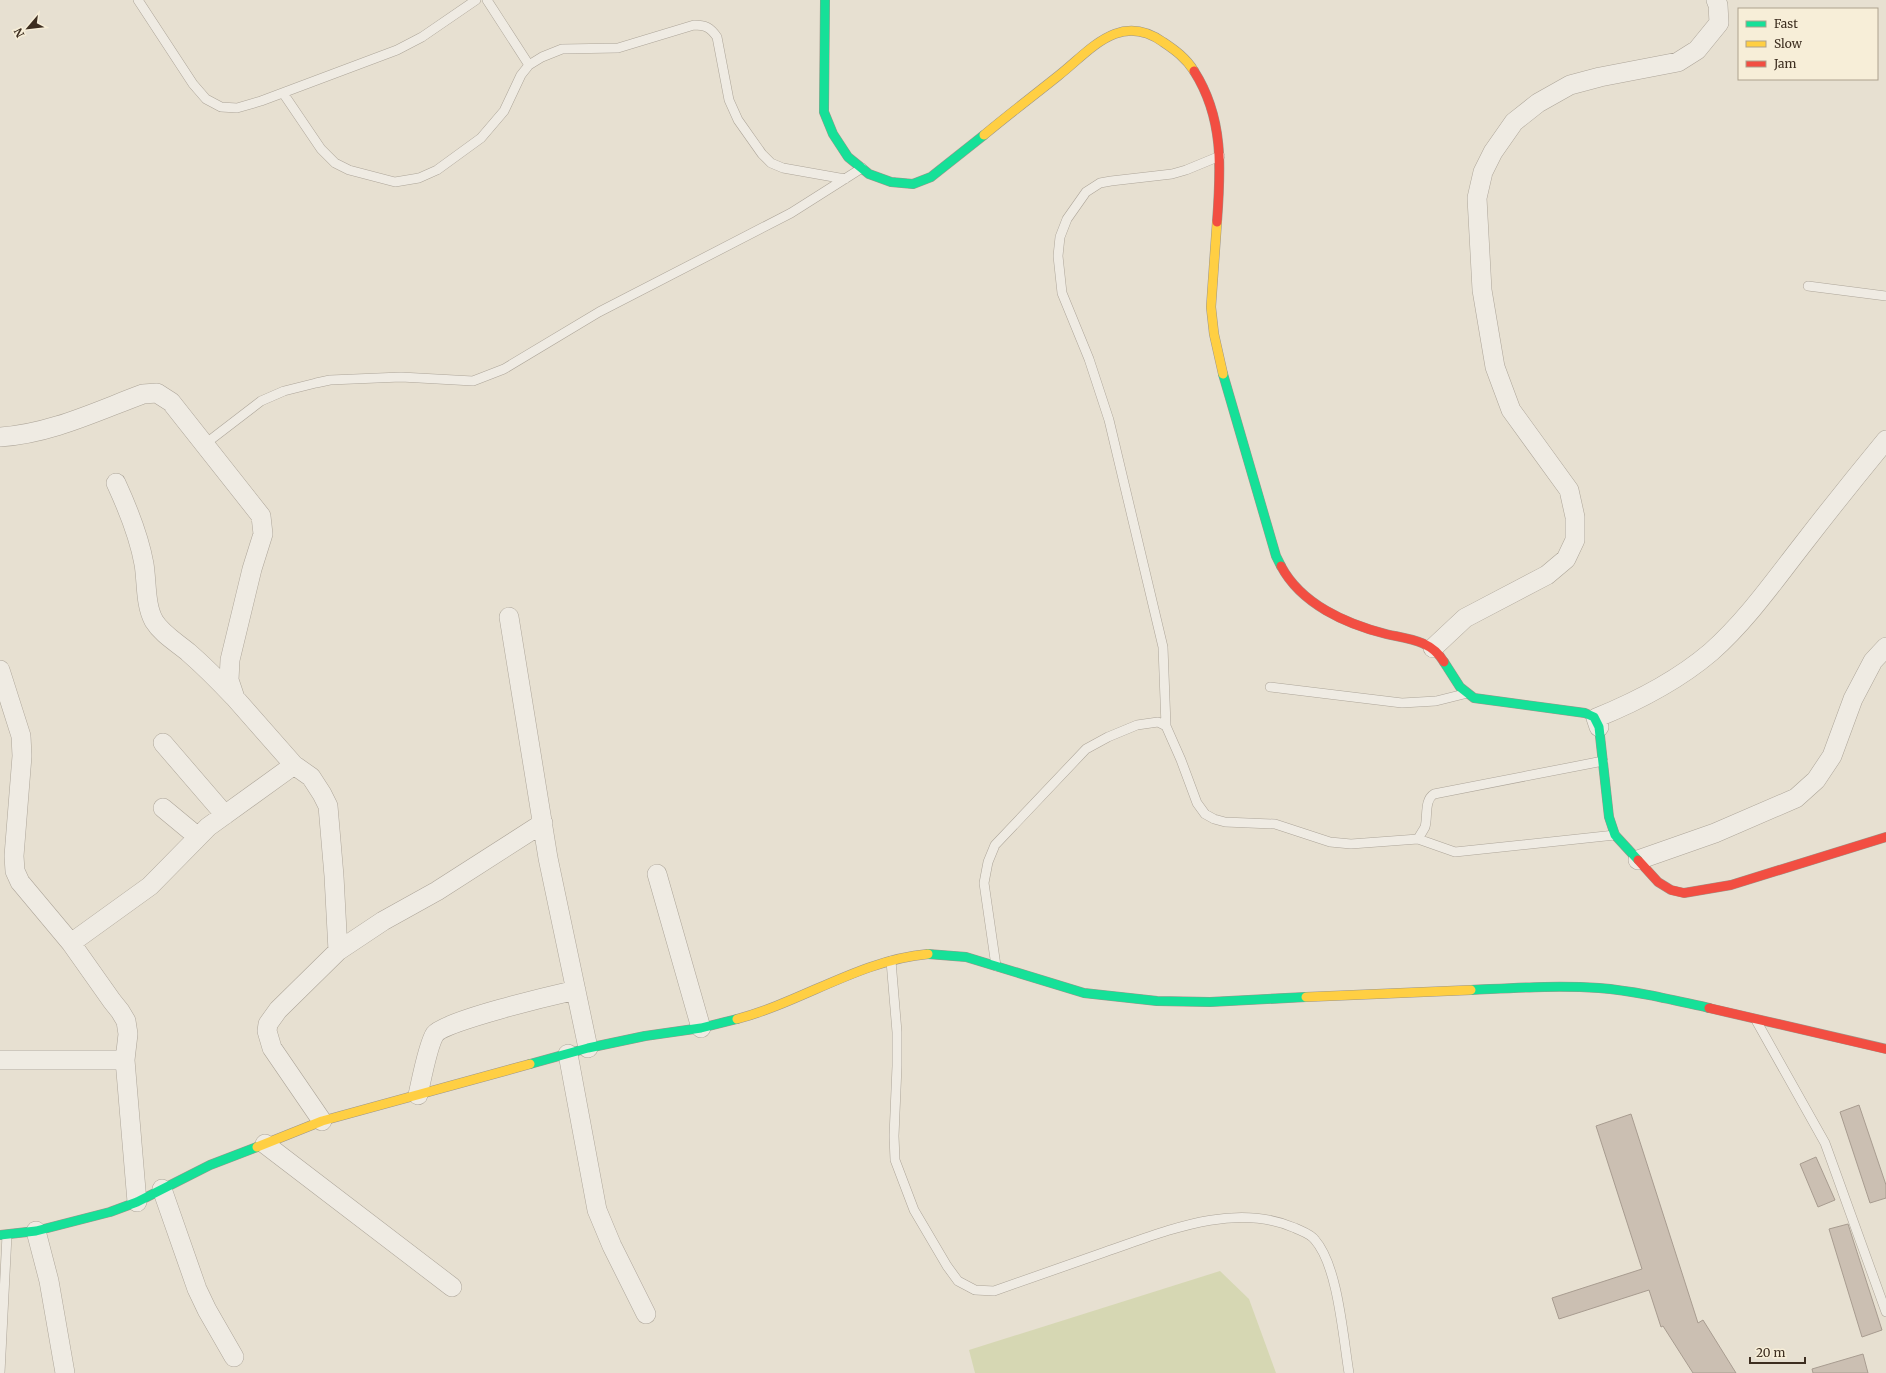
<svg xmlns="http://www.w3.org/2000/svg" width="1886" height="1373" font-family="Merriweather,serif">
<style>
.green{fill:#d6d7b3}
.building{fill:#cbbfb2;stroke:#a89c90}
.lines{fill:none;stroke-linecap:round;stroke-linejoin:round}
.lane-casing{stroke:#ada599;stroke-width:10}
.street-casing{stroke:#ada599;stroke-width:20}
.fast-casing{stroke:#9c958a;stroke-width:10}
.slow-casing{stroke:#9c958a;stroke-width:10}
.jam-casing{stroke:#9c958a;stroke-width:10}
.lane{stroke:#efebe3;stroke-width:9}
.street{stroke:#efebe3;stroke-width:19}
.fast{stroke:#16e098;stroke-width:9}
.slow{stroke:#ffcf43;stroke-width:9}
.jam{stroke:#f24e42;stroke-width:9}
</style>
<rect width="100%" height="100%" fill="#e7e0d1"/>
<!-- green -->
<path class="green" d="M1220,1271L1249,1299L1276,1373H975L969,1350Z"/>
<!-- building -->
<path class="building" d="M1859,1105L1886,1185V1198L1870,1203L1840,1112Z
M1631,1114L1698,1323L1703,1320L1736,1373H1693L1663,1326L1661,1327L1649,1290L1559,1319L1552,1298L1642,1269L1596,1126Z
M1816,1157L1835,1200L1818,1207L1800,1164Z
M1848,1224L1882,1330L1862,1337L1829,1229Z
M1863,1354L1868,1373H1813L1812,1369Z"/>
<g class="lines">
<!-- lane casing -->
<g class="lane-casing">
<path id="lane" d="M138,0L193,84L206,99L221,107L237,108L261,101L397,50L422,37L476,0
M487,0L529,65
M283,93L321,149L335,163L349,170L395,182L419,178L437,170L481,138L504,111L521,75L529,65L542,57L562,49L618,48L694,25C705,25 710,27 717,37L729,100L738,120L762,154L771,163L783,168L845,179
M1808,286L1886,296
M205,444L261,401L284,391L316,383L330,380L401,377L473,381L504,369L599,312L791,213L862,168
M1270,687L1402,703L1436,701L1464,694
M1166,726L1163,647L1109,420L1089,359L1062,293L1058,256L1060,237L1067,219L1086,192L1100,183L1111,181L1172,174L1186,170L1220,156
M1418,839L1455,852L1615,835
M891,961L897,1032V1066L894,1136L895,1160L914,1210L947,1266L958,1281L975,1290L994,1291C1031,1278 1068,1265 1105,1252C1164,1232 1233,1201 1295,1228C1301,1231 1311,1234 1315,1240C1338,1266 1343,1337 1349,1373
M996,966L984,883L988,862L995,845L1086,749L1108,737L1137,725L1158,722L1166,726L1181,760L1197,803L1205,814L1214,819L1225,822L1275,824L1330,842L1351,844L1418,839C1420,835 1423,831 1425,827C1428,817 1424,800 1434,794L1603,761
M1757,1022L1825,1143L1886,1312
M0,1373L7,1235"/>
</g>
<!-- street casing -->
<g class="street-casing">
<path id="street" d="M0,437C50,434 97,411 143,394L157,393L171,402L261,516L263,534L252,569L230,660L229,680L235,698L294,765L311,777L322,794L328,806L334,876L338,951
M116,483C128,509 139,536 144,564C147,582 145,605 154,621C162,634 176,642 188,652C204,666 219,681 234,697
M509,617L548,858L588,1048
M1433,648L1465,618L1547,575L1566,559L1575,540V517L1569,490L1511,410L1495,367L1482,290L1477,198L1483,172L1493,152L1514,122L1538,103L1570,85L1600,77L1678,62L1697,50L1719,23L1718,5L1716,0
M0,670L21,736L22,756L14,856L15,871L20,882L71,943L112,1001L120,1011L126,1021L128,1034L125,1060L137,1202
M1599,727L1596,718C1638,701 1677,681 1711,652C1747,620 1774,581 1803,544C1830,509 1858,474 1886,440
M163,743L225,815
M163,808L198,837
M1638,860L1715,833L1796,798L1816,780L1832,756L1853,699L1873,661L1886,647
M657,874L701,1028
M71,943L150,886L208,827L294,765
M568,1054L597,1210L612,1246L646,1314
M0,1060H125
M418,1095C421,1082 428,1044 435,1034C444,1021 554,995 576,990
M322,1121L272,1048L267,1031L268,1024L278,1010L338,951L383,921L437,891L543,823
M265,1144L452,1287
M162,1189L197,1289L207,1310L234,1357
M36,1231L49,1281L65,1373"/>
</g>
<!-- fast casing -->
<g class="fast-casing">
<path id="fast" d="M825,0L824,112L833,134L848,157L869,174L891,182L913,184L931,177L984,135
M1223,374L1276,556L1281,566
M1444,662L1460,687L1474,698L1585,713L1594,717L1599,727L1609,817L1615,835L1638,860
M928,954L966,957L1084,993L1157,1001L1210,1002L1306,997
M1471,990C1514,988 1556,985 1599,988C1636,991 1673,1000 1709,1008
M530,1064L588,1048L645,1036L701,1028L737,1019
M0,1235L36,1231L110,1212L137,1202L210,1165L257,1147"/>
</g>
<!-- slow casing -->
<g class="slow-casing">
<path id="slow" d="M984,135C1008,115 1033,96 1058,76C1090,51 1119,11 1163,42C1175,50 1186,58 1194,71
M1217,222L1211,307L1214,334L1223,374
M1306,997L1471,990
M737,1019C802,1002 860,960 928,954
M257,1147L322,1121L530,1064"/>
</g>
<!-- jam casing -->
<g class="jam-casing">
<path id="jam" d="M1194,71C1224,118 1221,168 1217,222
M1281,566C1301,604 1346,624 1386,634C1408,639 1431,640 1444,662
M1638,860L1658,882L1671,890L1684,893L1731,885L1886,837
M1709,1008L1886,1049"/>
</g>
<!-- lane -->
<use href="#lane" class="lane"/>
<!-- street -->
<use href="#street" class="street"/>
<!-- fast -->
<use href="#fast" class="fast"/>
<!-- slow -->
<use href="#slow" class="slow"/>
<!-- jam -->
<use href="#jam" class="jam"/>
</g>
<!-- legend -->
<rect x="1738" y="8" width="140" height="72" fill="#f7eed8" stroke="#ada18e"/>
<rect x="1746" y="21" width="20" height="6" fill="#16e098" stroke="#ada18e"/>
<text x="1774" y="28" font-size="12" fill="#3d2e20">Fast</text>
<rect x="1746" y="41" width="20" height="6" fill="#ffcf43" stroke="#ada18e"/>
<text x="1774" y="48" font-size="12" fill="#3d2e20">Slow</text>
<rect x="1746" y="61" width="20" height="6" fill="#f24e42" stroke="#ada18e"/>
<text x="1774" y="68" font-size="12" fill="#3d2e20">Jam</text>
<!-- north arrow -->
<g transform="translate(28 28) rotate(242)" stroke="#f7eed8" stroke-width="3" paint-order="stroke">
<path d="M0-3L7 15L0 10L-7 15Z" fill="#3d2e20"/>
<text y="-6" font-size="11" font-weight="bold" text-anchor="middle" fill="#3d2e20">N</text>
</g>
<!-- scale -->
<path d="M1750 1357v6h55v-6" fill="none" stroke="#3d2e20" stroke-width="2"/>
<text x="1756" y="1357" font-size="12" fill="#3d2e20" stroke="#f7eed8" stroke-width="3" paint-order="stroke">20 m</text>
</svg>
